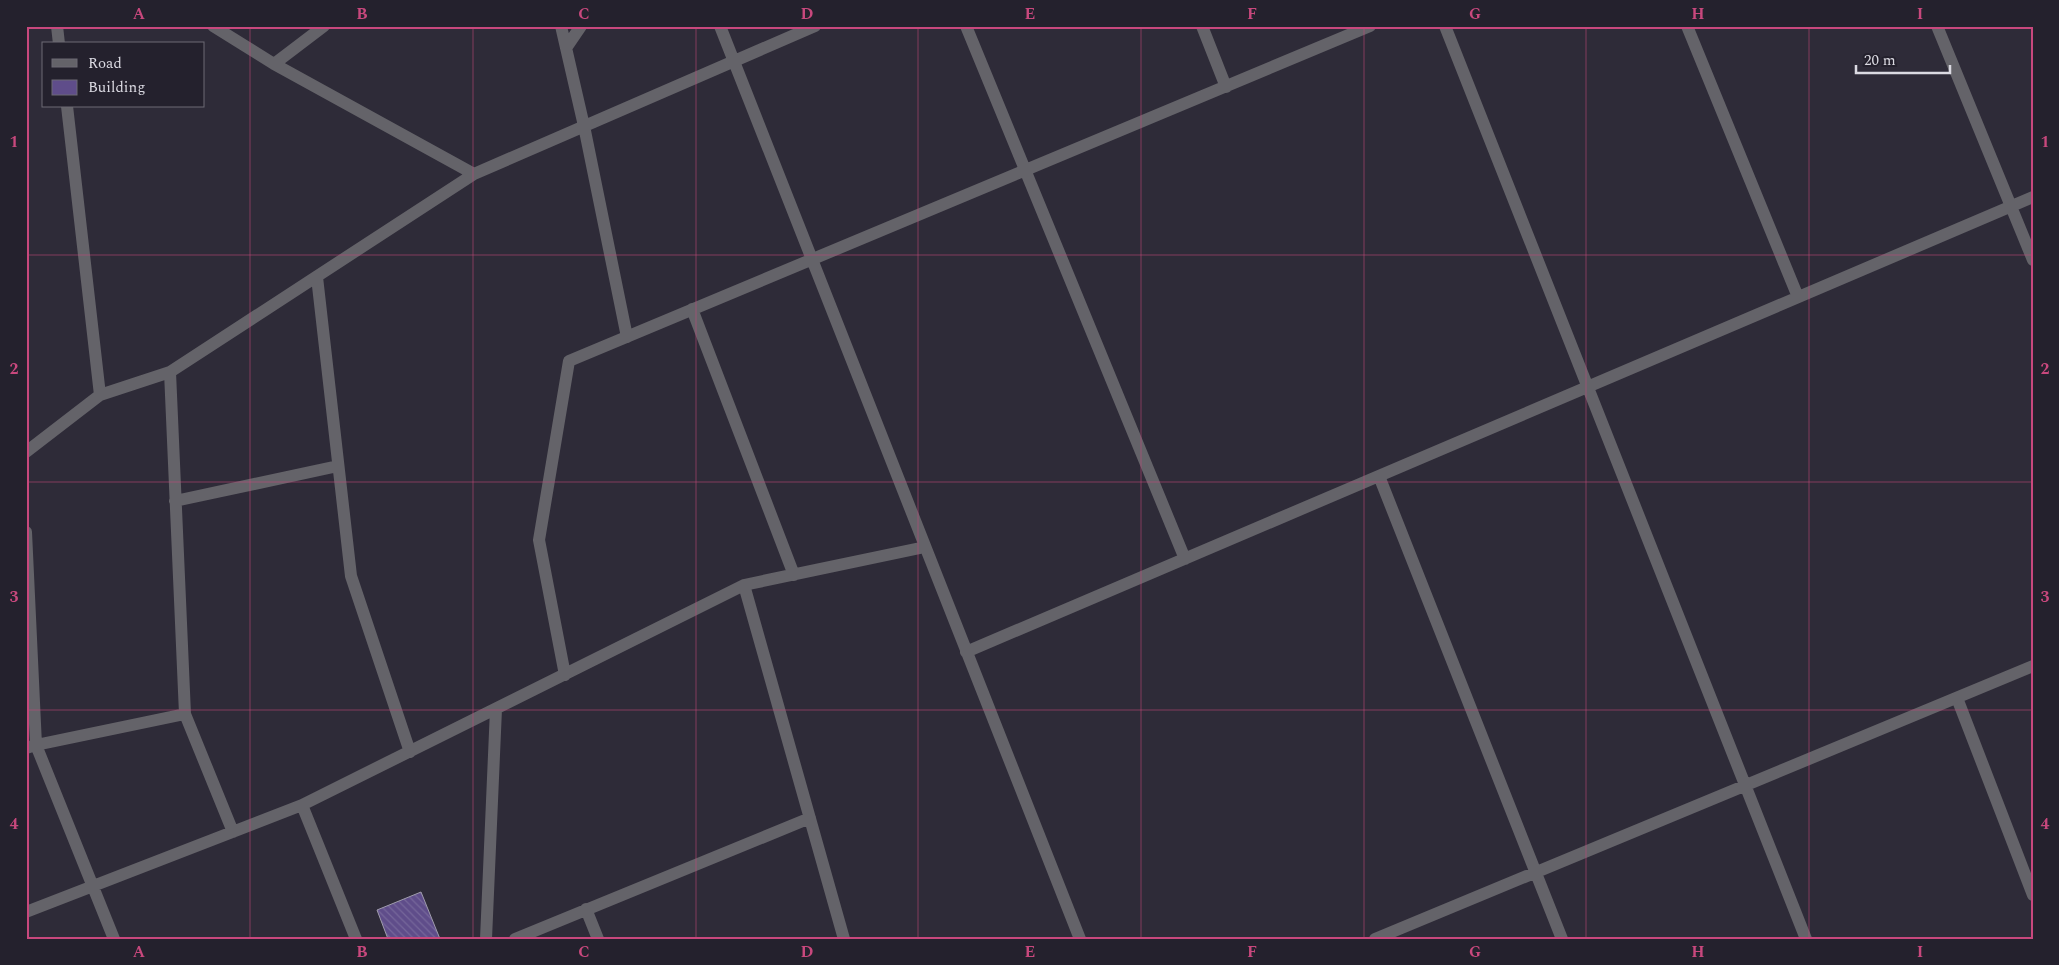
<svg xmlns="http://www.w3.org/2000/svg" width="2059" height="965" font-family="Spectral,serif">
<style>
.building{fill:url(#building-back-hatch);stroke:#9f9cac}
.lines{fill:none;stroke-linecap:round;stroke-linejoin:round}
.minor{stroke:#646369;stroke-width:12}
.grid{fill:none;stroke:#c8487d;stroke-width:1;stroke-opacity:0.55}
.neatline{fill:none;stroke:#c8487d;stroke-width:2}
.grid-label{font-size:16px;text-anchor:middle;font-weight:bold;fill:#c8487d}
</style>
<defs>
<pattern id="building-back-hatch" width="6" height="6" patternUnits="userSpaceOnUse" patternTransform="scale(1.25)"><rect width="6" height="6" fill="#5f4d8a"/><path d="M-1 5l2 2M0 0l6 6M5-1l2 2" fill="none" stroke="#75669a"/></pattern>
</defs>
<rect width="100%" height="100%" fill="#2e2b38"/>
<!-- building -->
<path class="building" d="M421,892L440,939H388L377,910Z"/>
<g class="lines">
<!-- minor -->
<path class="minor" d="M57,26L59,44
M213,26L274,64L474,174
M561,26L584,126L627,337
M720,26L1080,939
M966,26L1185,559
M1202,26L1226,87
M1445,26L1806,939
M1687,26L1798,297
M1937,26L2033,260
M566,48L581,26
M274,64L324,26
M67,106L100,395
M317,277L351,576L410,752
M692,309L794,575
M170,372L185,714L233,832
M26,452L100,395L170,372L474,174L815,26
M1379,476L1562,939
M175,501L338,466
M26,532L36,745L114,939
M744,585L844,939
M966,652L2033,197
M565,675L539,540L569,361L1370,26
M1957,698L2033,895
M26,748L36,745L185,714
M302,805L356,939
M586,909L598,939
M26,912L302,805L744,585L925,547
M486,939L496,709
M515,939L810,818
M1375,939L2033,666"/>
</g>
<!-- grid -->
<path class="grid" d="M250,26V939M473,26V939M696,26V939M918,26V939M1141,26V939M1364,26V939M1586,26V939M1809,26V939M26,255H2033M26,482H2033M26,710H2033"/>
<!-- border -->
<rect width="2059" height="965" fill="none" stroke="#24212d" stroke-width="55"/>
<!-- legend -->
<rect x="42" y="42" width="162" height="65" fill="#24212d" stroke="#6d6b75"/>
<rect x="52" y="59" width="25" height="8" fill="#646369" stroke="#6d6b75"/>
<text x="88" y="68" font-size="15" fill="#dbdae2">Road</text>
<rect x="52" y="80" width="25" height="15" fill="#5f4d8a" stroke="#6d6b75"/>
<text x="88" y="92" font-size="15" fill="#dbdae2">Building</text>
<!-- scale -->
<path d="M1856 65v8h94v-8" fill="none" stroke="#dbdae2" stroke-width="2.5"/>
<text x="1864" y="65" font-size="15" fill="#dbdae2" stroke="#24212d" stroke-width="4" paint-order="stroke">20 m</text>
<rect x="28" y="28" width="2004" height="910" class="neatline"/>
<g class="grid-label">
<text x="139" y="19">A</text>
<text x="362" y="19">B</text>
<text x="584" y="19">C</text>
<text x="807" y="19">D</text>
<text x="1030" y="19">E</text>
<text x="1252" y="19">F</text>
<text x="1475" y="19">G</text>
<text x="1698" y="19">H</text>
<text x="1920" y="19">I</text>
<text x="14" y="147">1</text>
<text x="2045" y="147">1</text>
<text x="14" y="374">2</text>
<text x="2045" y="374">2</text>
<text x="14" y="602">3</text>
<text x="2045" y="602">3</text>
<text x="14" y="829">4</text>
<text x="2045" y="829">4</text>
<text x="139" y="957">A</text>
<text x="362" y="957">B</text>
<text x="584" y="957">C</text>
<text x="807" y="957">D</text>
<text x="1030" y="957">E</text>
<text x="1252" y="957">F</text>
<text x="1475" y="957">G</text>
<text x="1698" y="957">H</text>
<text x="1920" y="957">I</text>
</g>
</svg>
